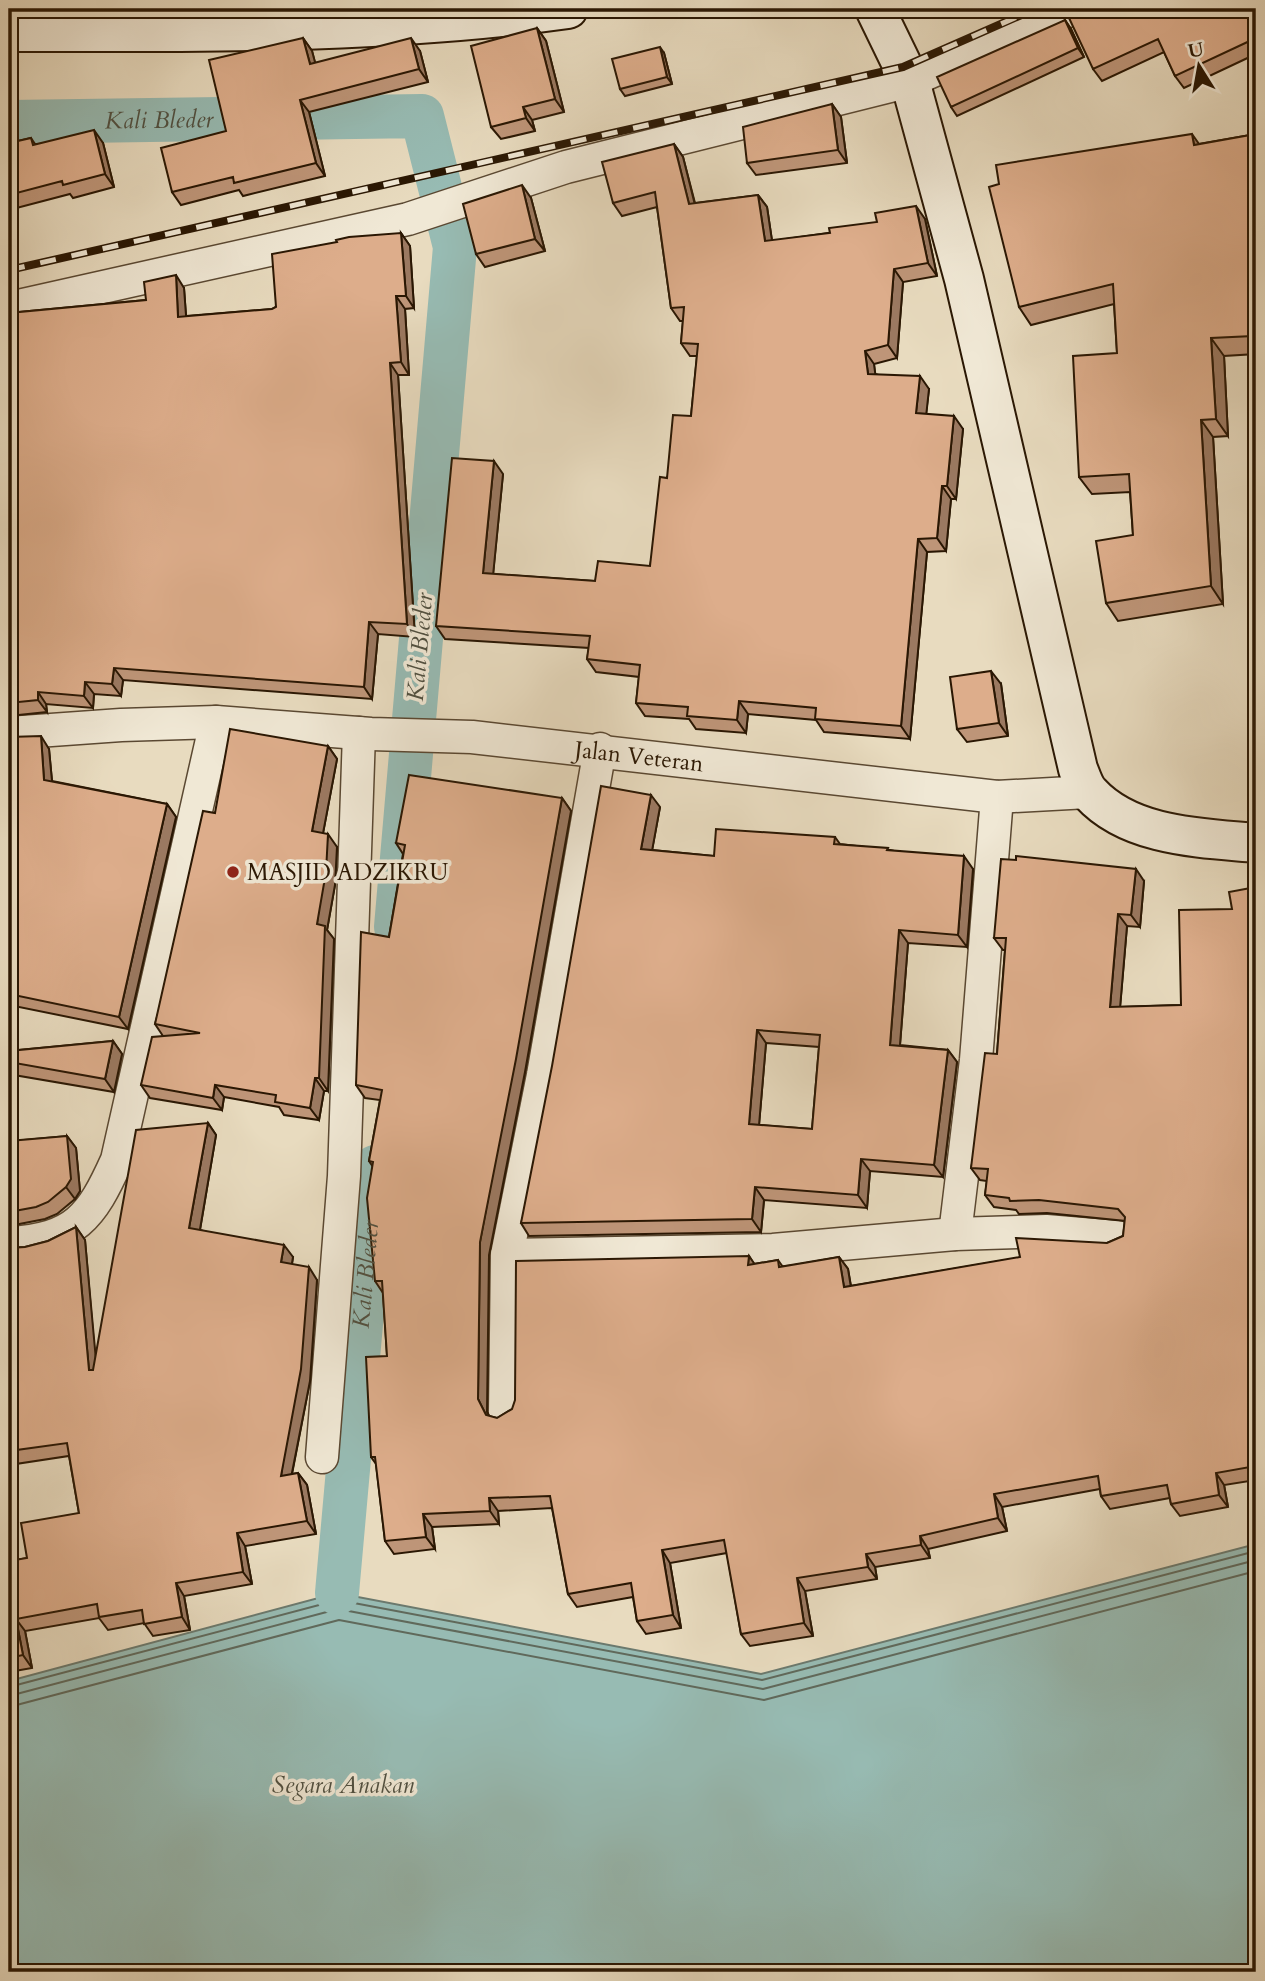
<svg xmlns="http://www.w3.org/2000/svg" width="1265" height="1981" font-family="Cardo,serif">
<style>
.water{fill:#97bbb3;stroke:#6b796d;stroke-width:2}
.lines{fill:none;stroke-linecap:round;stroke-linejoin:round}
.shore{stroke:#60695b;stroke-width:2}
.canal{stroke:#97bbb3;stroke-width:44}
.street-casing{stroke:#5a4832;stroke-width:35}
.secondary-casing{stroke:#2a1703;stroke-width:42}
.street{stroke:#f0e8d5;stroke-width:32}
.secondary{stroke:#f0e8d5;stroke-width:38}
.rail-casing{stroke:#2a1703;stroke-width:8}
.rail{stroke:#f0e8d5;stroke-width:5;stroke-dasharray:16;stroke-linecap:butt}
.wall{fill:#be9578;stroke:#2a1703;stroke-width:2;fill-rule:evenodd}
.shaded-wall{fill:#9b7961;stroke:#2a1703;stroke-width:2}
.building{fill:#ddad8b;stroke:#2a1703;stroke-width:2;fill-rule:evenodd}
.poi-dot{fill:#8f2418;stroke:#f0e8d5;stroke-width:2.5}
.labels{text-anchor:middle;dominant-baseline:central;stroke-width:7;stroke-linejoin:round;paint-order:stroke}
.street-label{font-size:23px;fill:#2a1703;stroke:#f0e8d5}
.poi-label{font-size:23px;fill:#2a1703;stroke:#f0e8d5;text-anchor:start}
.water-label{font-size:24px;font-style:italic;fill:#505041;stroke:#f0e8d5}
</style>
<rect width="100%" height="100%" fill="#e8dbbf"/>
<filter id="stains"><feTurbulence type="fractalNoise" baseFrequency=".00286" numOctaves="4"/><feColorMatrix values="0 0 0 0 .2 0 0 0 0 .09 0 0 0 0 .02 0 0 0 .5 -.17"/></filter>
<radialGradient id="worn" r=".72"><stop offset=".6" stop-color="#630" stop-opacity="0"/><stop offset="1" stop-color="#630" stop-opacity=".3"/></radialGradient>
<!-- water -->
<path class="water" d="M1256,1544V1972H9V1681L337,1593L761,1674Z"/>
<g class="lines">
<!-- shore -->
<path class="shore" d="M9,1687L338,1600L762,1680L1256,1551
M9,1696L338,1609L763,1689L1256,1560
M9,1707L339,1620L764,1700L1256,1571"/>
<!-- canal -->
<g class="canal">
<path id="s1" d="M9,122L422,116L455,247L396,927"/>
<path id="s2" d="M337,1593L375,1167"/>
</g>
<!-- street casing -->
<g class="street-casing">
<g id="street">
<path d="M9,308L408,219L566,167L910,81L1072,9"/>
<path id="s3" d="M9,733L121,725L216,722L371,734L472,737L997,797L1088,792"/>
<path d="M955,1234L976,1060L997,797"/>
<path d="M9,1243C75,1239 91,1218 117,1160L216,722"/>
<path d="M507,1255L773,1250L955,1234L1046,1231L1117,1237"/>
<path d="M505,1412L507,1255L543,1075L600,749"/>
<path d="M322,1457L344,1176L359,733"/>
</g>
</g>
<!-- secondary casing -->
<g class="secondary-casing">
<path id="secondary" d="M875,9L910,81L964,279L1078,769C1081,776 1084,787 1090,793C1130,837 1201,838 1256,843
M9,32C195,32 383,35 568,9"/>
</g>
<!-- street -->
<use href="#street" class="street"/>
<!-- secondary -->
<use href="#secondary" class="secondary"/>
<!-- rail casing -->
<g class="rail-casing">
<path id="rail" d="M9,270L903,67L1035,9"/>
</g>
<!-- rail -->
<use href="#rail" class="rail"/>
</g>
<!-- wall -->
<path class="wall" d="M1091,9H1256V54L1184,88L1175,76L1164,52L1102,81L1093,69Z
M1065,20L1071,29L1084,57L957,116L951,107Z
M537,28L546,41L564,112L532,120L535,131L501,139L491,127Z
M303,38L312,51L315,63L420,51L428,82L309,112L325,176L243,196L239,190L181,205L172,192L226,131Z
M664,53L672,84L625,96L620,89Z
M832,104L841,117L847,163L756,175L747,163Z
M1256,134V354L1224,356L1228,436L1213,437L1223,604L1118,621L1106,603L1133,535L1130,492L1092,494L1079,477L1117,353L1114,304L1031,325L1019,307L1199,144Z
M31,138L35,144L103,143L114,187L73,198L70,194L9,210V143Z
M674,144L683,157L695,203L758,195L767,207L772,241L925,219L937,276L903,282L897,358L874,364L875,374L929,389L926,414L963,429L956,499H951L946,551L927,552L910,739L824,732L816,720L748,714L746,733L696,729L689,719L645,716L636,703L639,677L596,672L587,659L589,648L445,639L436,626L503,474L493,574L595,581L650,566L667,478L691,416L697,356H690L681,343L683,321H680L671,308L657,207L622,216L613,203Z
M531,198L545,251L485,267L476,254Z
M401,233L410,246L414,308L405,309L409,375H398L415,637L378,634L372,699L123,680L121,696L94,694L93,708L46,704L47,712L9,716V313L146,300L184,288L186,316L272,309Z
M1001,684L1008,736L967,742L957,729Z
M9,737L49,749L52,781L167,804L176,817L128,1029L9,1005Z
M328,746L337,759L323,833L337,847L335,885L327,930L334,939L328,1091H324L319,1120L284,1115L279,1107L224,1097L222,1110L150,1098L141,1085L163,1036L155,1024L215,813Z
M562,798L571,811L525,1072L489,1255L487,1412L489,1416L497,1418L512,1409L749,1256L754,1264L778,1260L783,1267L839,1257L848,1269L851,1286L1107,1243L1123,1236L1125,1221L1047,1213L1019,1214L1016,1210L994,1207L985,1195L987,1181L980,1180L971,1168L997,1054L1005,950H1003L994,938L1144,881L1140,927L1127,926L1120,1007L1181,1005L1232,909L1256,887V1480L1224,1485L1228,1507L1180,1516L1171,1504L1170,1498L1110,1509L1101,1496L1100,1489L1002,1507L1007,1531L928,1549L930,1558L875,1567L877,1579L805,1591L813,1636L750,1646L741,1634L727,1553L670,1563L681,1628L646,1634L637,1621L633,1597L577,1607L568,1594L552,1508L498,1511L499,1524L432,1527L435,1549L394,1554L385,1541L376,1464L371,1457L387,1356L383,1293L375,1281L373,1167L369,1161L380,1100L365,1098L356,1085L389,937L403,854L396,843Z
M660,807L652,850L714,856L835,837L840,844L890,850L973,869L967,947L908,943L900,1045L948,1050L957,1062L943,1177L870,1171L867,1208L764,1200L761,1232L529,1236L521,1223ZM766,1043L819,1047L812,1129L759,1125Z
M113,1041L122,1054L114,1092L14,1075L9,1068V1051Z
M9,1081L13,1141L67,1136L76,1148L80,1191L75,1199L57,1214L45,1219L9,1226Z
M208,1123L216,1135L200,1230L293,1257L292,1264L317,1280L310,1381L292,1474L298,1473L307,1485L316,1534L245,1546L252,1584L184,1596L190,1630L153,1636L144,1623L108,1630L99,1618L25,1631L32,1668L9,1672V1561L27,1558L79,1513L69,1456L9,1465V1248L25,1247L48,1241L76,1227L85,1240L95,1356Z"/>
<!-- shaded-wall -->
<path class="shaded-wall" d="M1065,20L1071,29L1084,57L1078,48Z
M537,28L546,41L564,112L555,99Z
M303,38L312,51L319,77L310,64Z
M411,38L420,51L428,82L419,69Z
M660,47L664,53L672,84L667,77Z
M300,100L309,112L325,176L316,163Z
M832,104L841,117L847,163L838,150Z
M523,107L532,120L535,131L526,118Z
M94,130L103,143L114,187L105,174Z
M1192,134L1204,151L1194,145Z
M674,144L683,157L698,217L689,204Z
M522,185L531,198L545,251L535,239Z
M758,195L767,207L774,254L765,241Z
M916,206L925,219L937,276L928,263Z
M401,233L410,246L414,308L406,296Z
M1248,252L1256,264V340L1253,336Z
M894,269L903,282L897,358L888,345Z
M176,275L184,288L187,329L178,317Z
M396,296L405,309L409,375L401,362Z
M1211,338L1224,356L1228,436L1216,419Z
M865,351L874,364L877,387L868,374Z
M390,363L398,375L415,637L407,624Z
M920,376L929,389L925,426L916,413Z
M954,416L963,429L956,499L947,486Z
M1201,420L1213,437L1223,604L1211,586Z
M494,461L503,474L492,586L483,573Z
M942,486L951,499L946,551L937,538Z
M918,539L927,552L910,739L901,726Z
M369,622L378,634L372,699L364,687Z
M114,668L123,680L121,696L112,684Z
M991,671L1001,684L1008,736L999,723Z
M85,682L94,694L93,708L84,696Z
M38,692L46,704L47,712L38,700Z
M739,701L748,714L746,733L737,720Z
M41,736L49,749L53,792L44,780Z
M328,746L337,759L321,844L312,831Z
M651,795L660,807L650,862L641,849Z
M562,798L571,811L525,1072L489,1255L487,1412L495,1427L486,1415L478,1399L480,1242Z
M167,804L176,817L128,1029L119,1017Z
M328,834L337,847L335,885L327,930L334,939L328,1091L319,1078L317,924Z
M964,856L973,869L967,947L958,935Z
M1136,869L1144,881L1140,927L1131,915Z
M1118,914L1127,926L1119,1020L1110,1007Z
M899,930L908,943L899,1057L890,1045Z
M757,1030L766,1043L758,1137L749,1124Z
M113,1041L122,1054L114,1092L105,1079Z
M948,1050L957,1062L943,1177L934,1165Z
M315,1078L324,1091L319,1120L310,1108Z
M9,1081L14,1154L9,1146Z
M215,1085L224,1097L222,1110L213,1098Z
M208,1123L216,1135L198,1241L189,1228Z
M67,1136L76,1148L80,1191L75,1199L66,1187Z
M861,1159L870,1171L867,1208L858,1195Z
M755,1187L764,1200L761,1232L752,1219Z
M76,1227L85,1240L98,1382L89,1370Z
M284,1245L293,1257L290,1275L281,1262Z
M749,1256L758,1269L748,1265Z
M839,1257L848,1269L853,1300L844,1287Z
M309,1267L317,1280L310,1381L289,1488L281,1476Z
M298,1473L307,1485L316,1534L307,1521Z
M1216,1473L1224,1485L1228,1507L1219,1495Z
M994,1494L1002,1507L1007,1531L998,1518Z
M489,1498L498,1511L499,1524L490,1511Z
M423,1514L432,1527L435,1549L426,1537Z
M237,1533L245,1546L252,1584L243,1572Z
M920,1536L928,1549L930,1558L921,1545Z
M662,1550L670,1563L681,1628L673,1615Z
M866,1554L875,1567L877,1579L868,1567Z
M797,1578L805,1591L813,1636L804,1623Z
M176,1583L184,1596L190,1630L182,1617Z
M16,1619L25,1631L32,1668L23,1655Z"/>
<!-- building -->
<path class="building" d="M1091,9H1256V38L1175,76L1158,39L1093,69L1069,18Z
M1065,20L1078,48L951,107L937,77Z
M537,28L555,99L523,107L526,118L491,127L471,46Z
M303,38L310,64L411,38L419,69L300,100L316,163L234,183L233,177L172,192L161,148L226,131L209,60Z
M660,47L667,77L620,89L612,59Z
M832,104L838,150L747,163L743,127Z
M94,130L105,174L63,185L62,181L9,195V143L31,138L33,145Z
M1192,134L1194,145L1256,134V251L1248,252L1253,336L1211,338L1216,419L1201,420L1211,586L1106,603L1096,541L1133,535L1129,474L1079,477L1073,356L1117,353L1113,284L1019,307L989,187L999,184L996,165Z
M674,144L689,204L758,195L765,241L830,233L829,228L877,222L875,213L916,206L928,263L894,269L888,345L865,351L868,374L920,376L916,413L954,416L947,486H942L937,538L918,539L901,726L815,719L816,708L739,701L737,720L687,716L688,707L636,703L640,665L587,659L590,636L436,626L452,458L494,461L483,573L595,581L598,561L650,566L660,477L667,478L673,415L691,416L698,344L681,343L684,307L671,308L655,192L613,203L602,162Z
M522,185L535,239L476,254L463,204Z
M401,233L406,296H396L401,362L390,363L407,624L369,622L364,687L114,668L112,684L85,682L84,696L38,692V700L9,703V313L146,300L144,282L176,275L178,317L272,309L276,307L272,254L337,242L336,240L349,237Z
M991,671L999,723L957,729L950,677Z
M230,729L328,746L312,831L328,834L326,872L317,924L325,926L319,1078H315L310,1108L275,1102L276,1095L215,1085L213,1098L141,1085L152,1037L200,1033L155,1024L203,811L215,813Z
M41,736L44,780L167,804L119,1017L9,994V737Z
M409,775L562,798L516,1059L480,1242L478,1399L486,1415L497,1418L512,1409L515,1400L516,1261L749,1256L748,1265L778,1260L779,1267L839,1257L844,1287L1020,1257L1016,1238L1107,1243L1123,1236L1125,1217L1118,1209L1039,1200L1010,1201L1009,1198L985,1195L988,1169L971,1168L985,1053L997,1054L1006,938H994L1001,859L1016,860V856L1136,869L1131,915L1118,914L1110,1007L1181,1005L1179,910L1232,909L1229,892L1256,887V1466L1216,1473L1219,1495L1171,1504L1167,1485L1101,1496L1098,1476L994,1494L998,1518L920,1536L921,1545L866,1554L868,1567L797,1578L804,1623L741,1634L724,1540L662,1550L673,1615L637,1621L631,1583L568,1594L550,1496L489,1498L490,1511L423,1514L426,1537L385,1541L375,1457H371L366,1357L387,1356L382,1281H375L367,1198L373,1162L369,1161L382,1090L356,1085L361,932L389,937L405,845L396,843Z
M601,786L651,795L641,849L714,856L716,829L835,837L834,844L888,848L887,850L964,856L958,935L899,930L890,1045L948,1050L934,1165L861,1159L858,1195L755,1187L752,1219L521,1223L552,1066ZM757,1030L820,1035L812,1129L749,1124Z
M113,1041L105,1079L9,1062V1051Z
M208,1123L189,1228L284,1245L281,1262L309,1267L301,1369L281,1476L298,1473L307,1521L237,1533L243,1572L176,1583L182,1617L144,1624L142,1610L99,1617L97,1604L16,1619L23,1655L9,1658V1561L27,1558L21,1523L79,1513L67,1443L9,1451V1248L25,1247L48,1241L76,1227L89,1370H93L136,1130Z
M67,1136L71,1179L66,1187L48,1202L36,1207L9,1212V1141Z"/>
<!-- markers -->
<circle class="poi-dot" cx="233" cy="872" r="7"/>
<g class="labels">
<!-- street labels -->
<g class="street-label">
<text stroke="none"><textPath href="#s3" startOffset="632">Jalan Veteran</textPath></text>
</g>
<!-- poi labels -->
<g class="poi-label">
<text x="247" y="872">MASJID ADZIKRU</text>
</g>
<!-- water labels -->
<g class="water-label">
<text stroke="none"><textPath href="#s1" startOffset="150">Kali Bleder</textPath></text>
<text transform="translate(420 647) rotate(-85)">Kali Bleder</text>
<text stroke="none"><textPath href="#s2" startOffset="320">Kali Bleder</textPath></text>
<text x="343" y="1785">Segara Anakan</text>
</g>
</g>
<!-- margin -->
<rect width="1265" height="1981" fill="none" stroke="#e8dbbf" stroke-width="35"/>
<rect x="10" y="10" width="1244" height="1960" fill="none" stroke="#2a1703" stroke-width="3.5"/>
<rect x="18" y="18" width="1230" height="1946" fill="none" stroke="#2a1703" stroke-width="2"/>
<!-- north arrow -->
<g transform="translate(1199 66) rotate(349)" stroke="#f0e8d5" stroke-width="5" paint-order="stroke">
<path d="M0-5L12 26L0 18L-12 26Z" fill="#2a1703"/>
<text y="-10" font-size="19" font-weight="bold" text-anchor="middle" fill="#2a1703">U</text>
</g>
<rect width="100%" height="100%" filter="url(#stains)"/>
<rect width="100%" height="100%" fill="url(#worn)"/>
</svg>
